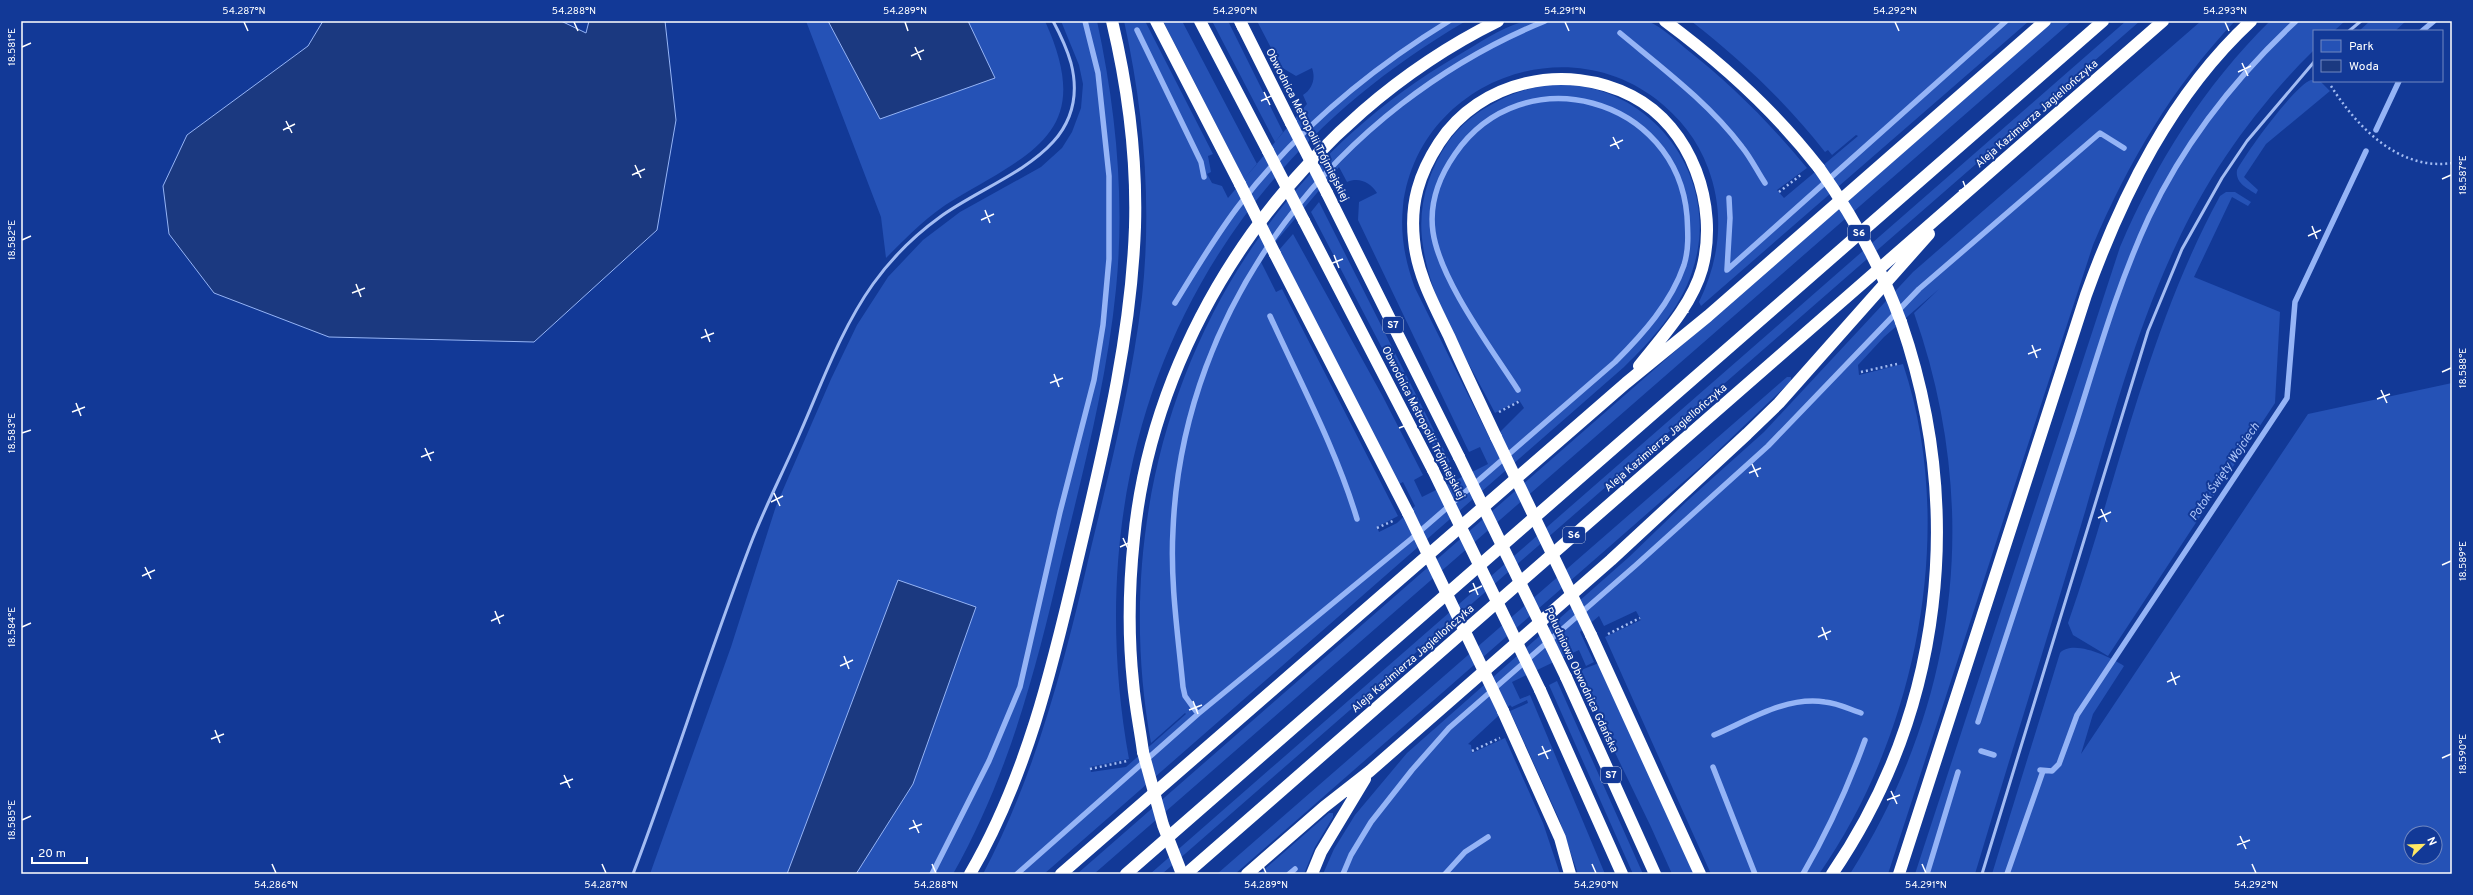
<svg xmlns="http://www.w3.org/2000/svg" width="2473" height="895" font-family="Overpass,sans-serif">
<style>
.green{fill:#2552b6;fill-rule:evenodd}
.water{fill:#1b3980;stroke:#95b4f6}
.lines{fill:none;stroke-linecap:round;stroke-linejoin:round}
.stream{stroke:#95b4f6;stroke-width:5.5}
.path{stroke:#a3bcf3;stroke-width:2.5;stroke-dasharray:2 3;stroke-linecap:butt}
.service{stroke:#a3bcf3;stroke-width:3}
.motorway{stroke:#fff;stroke-width:12}
.motorway-bridge{stroke:#fff;stroke-width:12}
.ticks{fill:none;stroke:#fff;stroke-width:1.5}
.labels{text-anchor:middle;dominant-baseline:central;stroke-width:4;stroke-linejoin:round;paint-order:stroke}
.shield{fill:#123997;stroke:#b8c4e0;stroke-width:1}
.shield-label{font-size:10px;font-weight:bold;fill:#fff}
.street-label{font-size:11px;fill:#fff;stroke:#123997}
.water-label{font-size:12px;font-style:italic;fill:#afc7fa;stroke:#123997}
.neatline{fill:none;stroke:#fff;stroke-width:1.5}
.ticks-label{font-size:10px;text-anchor:middle;fill:#fff}
</style>
<rect width="100%" height="100%" fill="#123997"/>
<!-- green -->
<path class="green" d="M806,21H1045C1094,129 1038,150 955,199C929,214 907,237 886,258L881,217Z
M1061,21H1097C1116,109 1125,199 1116,289C1107,381 1083,472 1061,562C1036,670 1008,777 953,874H650L731,647L776,506L831,379L857,325L888,277L923,240L960,212L1041,167L1062,148L1072,132L1081,108L1083,84L1079,65Z
M1124,21H1145L1213,154L1208,156L1211,172L1207,174L1212,183L1222,186L1228,198L1307,104L1303,95C1312,89 1316,79 1312,68L1296,76L1281,67L1257,21H1466C1195,178 1074,453 1129,759L1090,767L1091,772L1126,767L1186,714L1185,713L1151,743C1102,472 1216,197 1457,56C1478,44 1500,28 1522,22C1533,19 1642,19 1650,22C1662,28 1675,39 1685,48C1730,83 1770,123 1807,168L1777,190L1784,198L1858,136L1856,135L1832,155L1828,150L1825,152C1786,102 1741,60 1691,21H2029L1701,306L1699,302C1720,259 1725,213 1708,168C1698,140 1679,117 1656,99C1560,26 1417,86 1403,206C1400,235 1405,261 1415,288L1491,441L1524,408L1519,400L1495,413C1468,360 1431,304 1423,246C1417,209 1427,173 1448,142C1461,124 1478,111 1498,101C1610,42 1732,155 1692,272C1680,309 1651,341 1624,367L1044,874H983C1037,771 1065,661 1091,548C1111,465 1132,382 1142,297C1152,205 1144,111 1124,21ZM1339,167L1347,182C1359,177 1370,182 1377,193L1359,202L1358,220L1469,452L1480,447L1488,464L1422,497L1414,480L1423,475L1382,395L1293,234L1279,250L1399,484L1403,482L1415,506L1397,523L1379,532L1377,527L1398,516L1282,289L1276,292L1260,260Z
M1163,21H1182L1257,164L1244,179Z
M1212,21H1228L1283,132L1275,142Z
M2053,21H2072L1094,874H1077Z
M2126,21H2140L1162,874H1150Z
M2201,21H2235C2173,86 2128,163 2093,245L1888,874H1850C1959,702 1982,506 1914,313L1939,289L1884,337L1858,365L1859,375L1903,364C1958,528 1917,734 1819,874H1711L1605,637L1641,620L1636,611L1604,626L1599,616L1580,632L1594,662L1586,666L1579,650L1512,682L1520,699L1530,695L1605,874H1578L1559,819L1510,711L1528,703L1527,700L1512,707L1510,705L1468,744L1471,745L1472,753L1505,738L1543,823L1560,874H1323L1334,849L1355,815L1407,753L1629,557L1687,501L1764,432L1913,272Z
M2270,21H2345L2334,31H2314V50C2257,106 2209,173 2176,245C2133,336 2108,436 2079,532C2045,646 2009,760 1975,874H1915L2120,247C2156,163 2204,86 2270,21Z
M2370,21H2406L2395,31H2359Z
M2311,80L2320,81L2330,91L2266,144L2244,177L2258,190L2256,194C2247,188 2235,183 2237,170C2246,153 2295,85 2311,80Z
M2226,192H2235L2251,202L2248,206L2232,197L2194,277L2280,312L2275,403L2108,656L2073,635L2068,623C2118,480 2147,330 2220,196Z
M1319,202L1450,462L1443,465L1311,212Z
M1787,377H1791V381L1705,463L1235,874H1217Z
M2452,383V874H1992L2060,653C2073,639 2110,657 2124,666L2093,714L2081,754L2308,414ZM2411,833H2435V857H2411Z
M1599,663L1694,874H1672L1651,827L1576,672Z
M1557,681L1643,874H1633L1549,685Z
M1329,813H1333V817L1315,847L1304,874H1259Z"/>
<!-- water -->
<path class="water" d="M323,21H561L586,33L589,21H665L676,120L657,230L534,342L329,337L214,293L169,234L163,186L187,135L308,46Z
M828,21H968L995,78L880,119Z
M898,580L976,607L913,784L856,874H787Z"/>
<g class="lines">
<!-- stream -->
<path class="stream" d="M1137,30L1201,162L1204,177
M2422,31L2434,21
M1620,33C1662,68 1709,103 1742,147C1751,158 1757,171 1765,183
M2376,130L2399,81
M1729,198L1730,218L1727,270L2006,21
M1175,303C1196,269 1216,235 1240,204C1298,129 1369,70 1449,21
M1270,316C1300,382 1336,449 1357,519
M1198,714L1185,696L1183,687C1178,635 1170,582 1173,530C1182,304 1339,105 1545,21
M1978,722C2009,627 2040,533 2071,439C2095,365 2116,288 2149,217C2184,143 2236,77 2296,21
M1714,735C1749,720 1786,696 1825,702C1837,703 1849,709 1861,713
M1981,751L1994,755
M1713,767L1755,874
M2040,770L2052,771L2059,764L2077,715L2287,398L2295,302L2366,151
M932,874L989,761L1020,687L1060,512L1094,380L1103,325L1109,259V176L1098,73L1085,21
M1017,874L1198,714L1411,539L1615,362C1643,334 1671,303 1684,265C1689,249 1688,233 1687,216C1677,97 1523,55 1455,154C1439,177 1429,204 1433,232C1440,280 1491,348 1518,390
M1289,874L1295,869
M1343,874L1351,855L1371,822L1412,770L1449,728L1636,565L1768,446L1919,289L2100,133L2124,148
M1445,874L1465,852L1488,837
M1803,874C1828,831 1848,787 1865,740
M1927,874L1958,772
M2007,874L2043,771"/>
<!-- path -->
<path class="path" d="M2331,86C2357,127 2399,171 2452,163
M1779,192L1802,174
M1861,372L1897,364
M1499,412L1520,401
M1377,528L1395,520
M1608,634L1640,618
M1472,751L1500,738
M1090,769L1127,761"/>
<!-- service -->
<path class="service" d="M2349,31L2361,21
M633,874C675,763 710,649 753,538C767,503 785,468 800,433C822,383 841,329 873,284C891,259 915,235 940,217C996,176 1094,153 1071,63C1067,49 1060,34 1053,21
M1982,874L2148,331L2182,249L2222,178L2247,141L2314,62"/>
<!-- motorway -->
<path class="motorway" d="M1156,21L1240,184
M1200,21L1268,151
M1240,21L1291,123
M1665,21C1723,64 1775,111 1819,168
M1327,193L1459,457
M1304,221L1433,470
M1275,254L1408,513
M1496,437C1480,403 1464,370 1449,336C1434,305 1417,274 1414,240C1410,203 1419,174 1439,143C1480,80 1566,62 1632,96C1692,127 1719,206 1702,269C1692,305 1662,337 1639,366
M1591,635L1700,874
M1566,677L1655,874
M1540,690L1622,874
M1503,711L1560,838L1570,874
M1143,752C1140,729 1135,706 1133,682C1128,635 1129,585 1134,538C1155,321 1305,116 1498,21
M970,874C1026,778 1052,669 1077,562C1103,451 1131,341 1135,227C1137,158 1128,88 1112,21
M1061,874L1626,383L1708,316L2045,21
M1126,874L2103,21
M1186,874L2163,21
M1247,874L1324,807L1370,771L1611,560L1747,434L1779,403L1929,234
M1312,874L1321,852L1365,779
M1832,874C1944,710 1965,508 1901,322
M1899,874L2086,295C2122,195 2172,94 2251,21"/>
<!-- motorway-bridge -->
<path class="motorway-bridge" d="M1291,123L1327,193
M1268,151L1304,221
M1819,168C1853,216 1881,267 1901,322
M1240,184L1275,254
M1496,437L1591,635
M1459,457L1566,677
M1433,470L1540,690
M1408,513L1503,711
M1143,752L1163,825L1182,874"/>
</g>
<!-- ticks -->
<path class="ticks" d="M244,22L248,31M574,22L578,31M905,22L908,31M1235,22L1239,31M1565,22L1569,31M1895,22L1899,31M2225,22L2229,31M22,47L31,43M915,47L921,60M911,56L924,50M2242,63L2248,76M2238,72L2251,66M1264,92L1270,105M1261,101L1273,95M286,121L292,133M283,130L295,124M1613,137L1619,149M1610,146L1623,140M635,165L641,178M632,175L645,169M2442,179L2451,175M1963,181L1968,194M1959,191L1972,185M985,210L990,223M981,220L994,214M2312,226L2317,239M2308,236L2321,230M22,240L31,236M1334,255L1339,268M1330,264L1343,259M356,284L361,297M352,293L365,288M1683,300L1688,313M1679,309L1692,304M705,329L710,342M701,338L714,333M2032,345L2037,358M2028,354L2041,349M2442,372L2451,368M1054,374L1059,387M1050,383L1063,378M2381,390L2387,403M2377,399L2390,394M76,403L81,416M72,412L85,407M1403,419L1409,432M1399,428L1412,423M22,433L31,430M425,448L431,461M421,457L434,452M1752,464L1758,477M1749,473L1761,468M774,493L780,506M771,502L783,496M2101,509L2107,522M2098,518L2111,512M1123,538L1129,551M1120,547L1133,541M2442,565L2451,561M145,567L151,579M142,576L155,570M1473,583L1478,595M1469,592L1482,586M495,611L500,624M491,621L504,615M22,627L31,623M1822,627L1827,640M1818,637L1831,631M844,656L849,669M840,666L853,660M2171,672L2176,685M2167,682L2180,676M1193,701L1198,714M1189,710L1202,705M215,730L220,743M211,739L224,734M1542,746L1548,759M1538,755L1551,750M2442,758L2451,754M564,775L570,788M560,784L573,779M1891,791L1897,804M1887,800L1900,795M22,820L31,816M913,820L919,833M909,829L922,824M2240,836L2246,849M2237,845L2250,840M272,864L276,873M602,864L606,873M932,864L936,873M1262,864L1266,873M1592,864L1596,873M1922,864L1926,873M2252,864L2256,873"/>
<g class="labels">
<!-- shield labels -->
<g class="shield">
<rect x="1848" y="225" width="22" height="16" rx="3"/>
<rect x="1383" y="317" width="20" height="16" rx="3"/>
<rect x="1563" y="527" width="22" height="16" rx="3"/>
<rect x="1601" y="767" width="20" height="16" rx="3"/>
</g>
<g class="shield-label">
<text x="1859" y="233">S6</text>
<text x="1393" y="325">S7</text>
<text x="1574" y="535">S6</text>
<text x="1611" y="775">S7</text>
</g>
<!-- street labels -->
<g class="street-label">
<text transform="translate(2037 114) rotate(-41)">Aleja Kazimierza Jagiellończyka</text>
<text transform="translate(1307 125) rotate(63)">Obwodnica Metropolii Trójmiejskiej</text>
<text transform="translate(1423 423) rotate(63)">Obwodnica Metropolii Trójmiejskiej</text>
<text transform="translate(1666 438) rotate(-41)">Aleja Kazimierza Jagiellończyka</text>
<text transform="translate(1413 659) rotate(-41)">Aleja Kazimierza Jagiellończyka</text>
<text transform="translate(1581 680) rotate(65)">Południowa Obwodnica Gdańska</text>
</g>
<!-- water labels -->
<g class="water-label">
<text transform="translate(2225 472) rotate(-56)">Potok Święty Wojciech</text>
</g>
</g>
<!-- border -->
<rect width="2473" height="895" fill="none" stroke="#123997" stroke-width="44"/>
<!-- legend -->
<rect x="2313" y="30" width="130" height="52" fill="#123997" stroke="#7188c1"/>
<rect x="2321" y="40" width="20" height="12" fill="#2552b6" stroke="#7188c1"/>
<text x="2349" y="50" font-size="12" fill="#ffffff">Park</text>
<rect x="2321" y="60" width="20" height="12" fill="#1b3980" stroke="#7188c1"/>
<text x="2349" y="70" font-size="12" fill="#ffffff">Woda</text>
<!-- north arrow -->
<g transform="translate(2423 845) rotate(67)"><circle r="19" fill="#123997" stroke="#7188c1"/>
<path d="M0-3L7 15L0 10L-7 15Z" fill="#ffe865"/>
<text y="-6" font-size="11" font-weight="bold" text-anchor="middle" fill="#ffffff">N</text>
</g>
<!-- scale -->
<path d="M32 857v6h55v-6" fill="none" stroke="#ffffff" stroke-width="2"/>
<text x="38" y="857" font-size="12" fill="#ffffff" stroke="#123997" stroke-width="3" paint-order="stroke">20 m</text>
<rect x="22" y="22" width="2429" height="851" class="neatline"/>
<g class="ticks-label">
<text x="244" y="14">54.287°N</text>
<text x="574" y="14">54.288°N</text>
<text x="905" y="14">54.289°N</text>
<text x="1235" y="14">54.290°N</text>
<text x="1565" y="14">54.291°N</text>
<text x="1895" y="14">54.292°N</text>
<text x="2225" y="14">54.293°N</text>
<text transform="translate(11 47) rotate(-90)" y="4">18.581°E</text>
<text transform="translate(2462 175) rotate(-90)" y="4">18.587°E</text>
<text transform="translate(11 240) rotate(-90)" y="4">18.582°E</text>
<text transform="translate(2462 368) rotate(-90)" y="4">18.588°E</text>
<text transform="translate(11 433) rotate(-90)" y="4">18.583°E</text>
<text transform="translate(2462 561) rotate(-90)" y="4">18.589°E</text>
<text transform="translate(11 627) rotate(-90)" y="4">18.584°E</text>
<text transform="translate(2462 754) rotate(-90)" y="4">18.590°E</text>
<text transform="translate(11 820) rotate(-90)" y="4">18.585°E</text>
<text x="276" y="888">54.286°N</text>
<text x="606" y="888">54.287°N</text>
<text x="936" y="888">54.288°N</text>
<text x="1266" y="888">54.289°N</text>
<text x="1596" y="888">54.290°N</text>
<text x="1926" y="888">54.291°N</text>
<text x="2256" y="888">54.292°N</text>
</g>
</svg>
